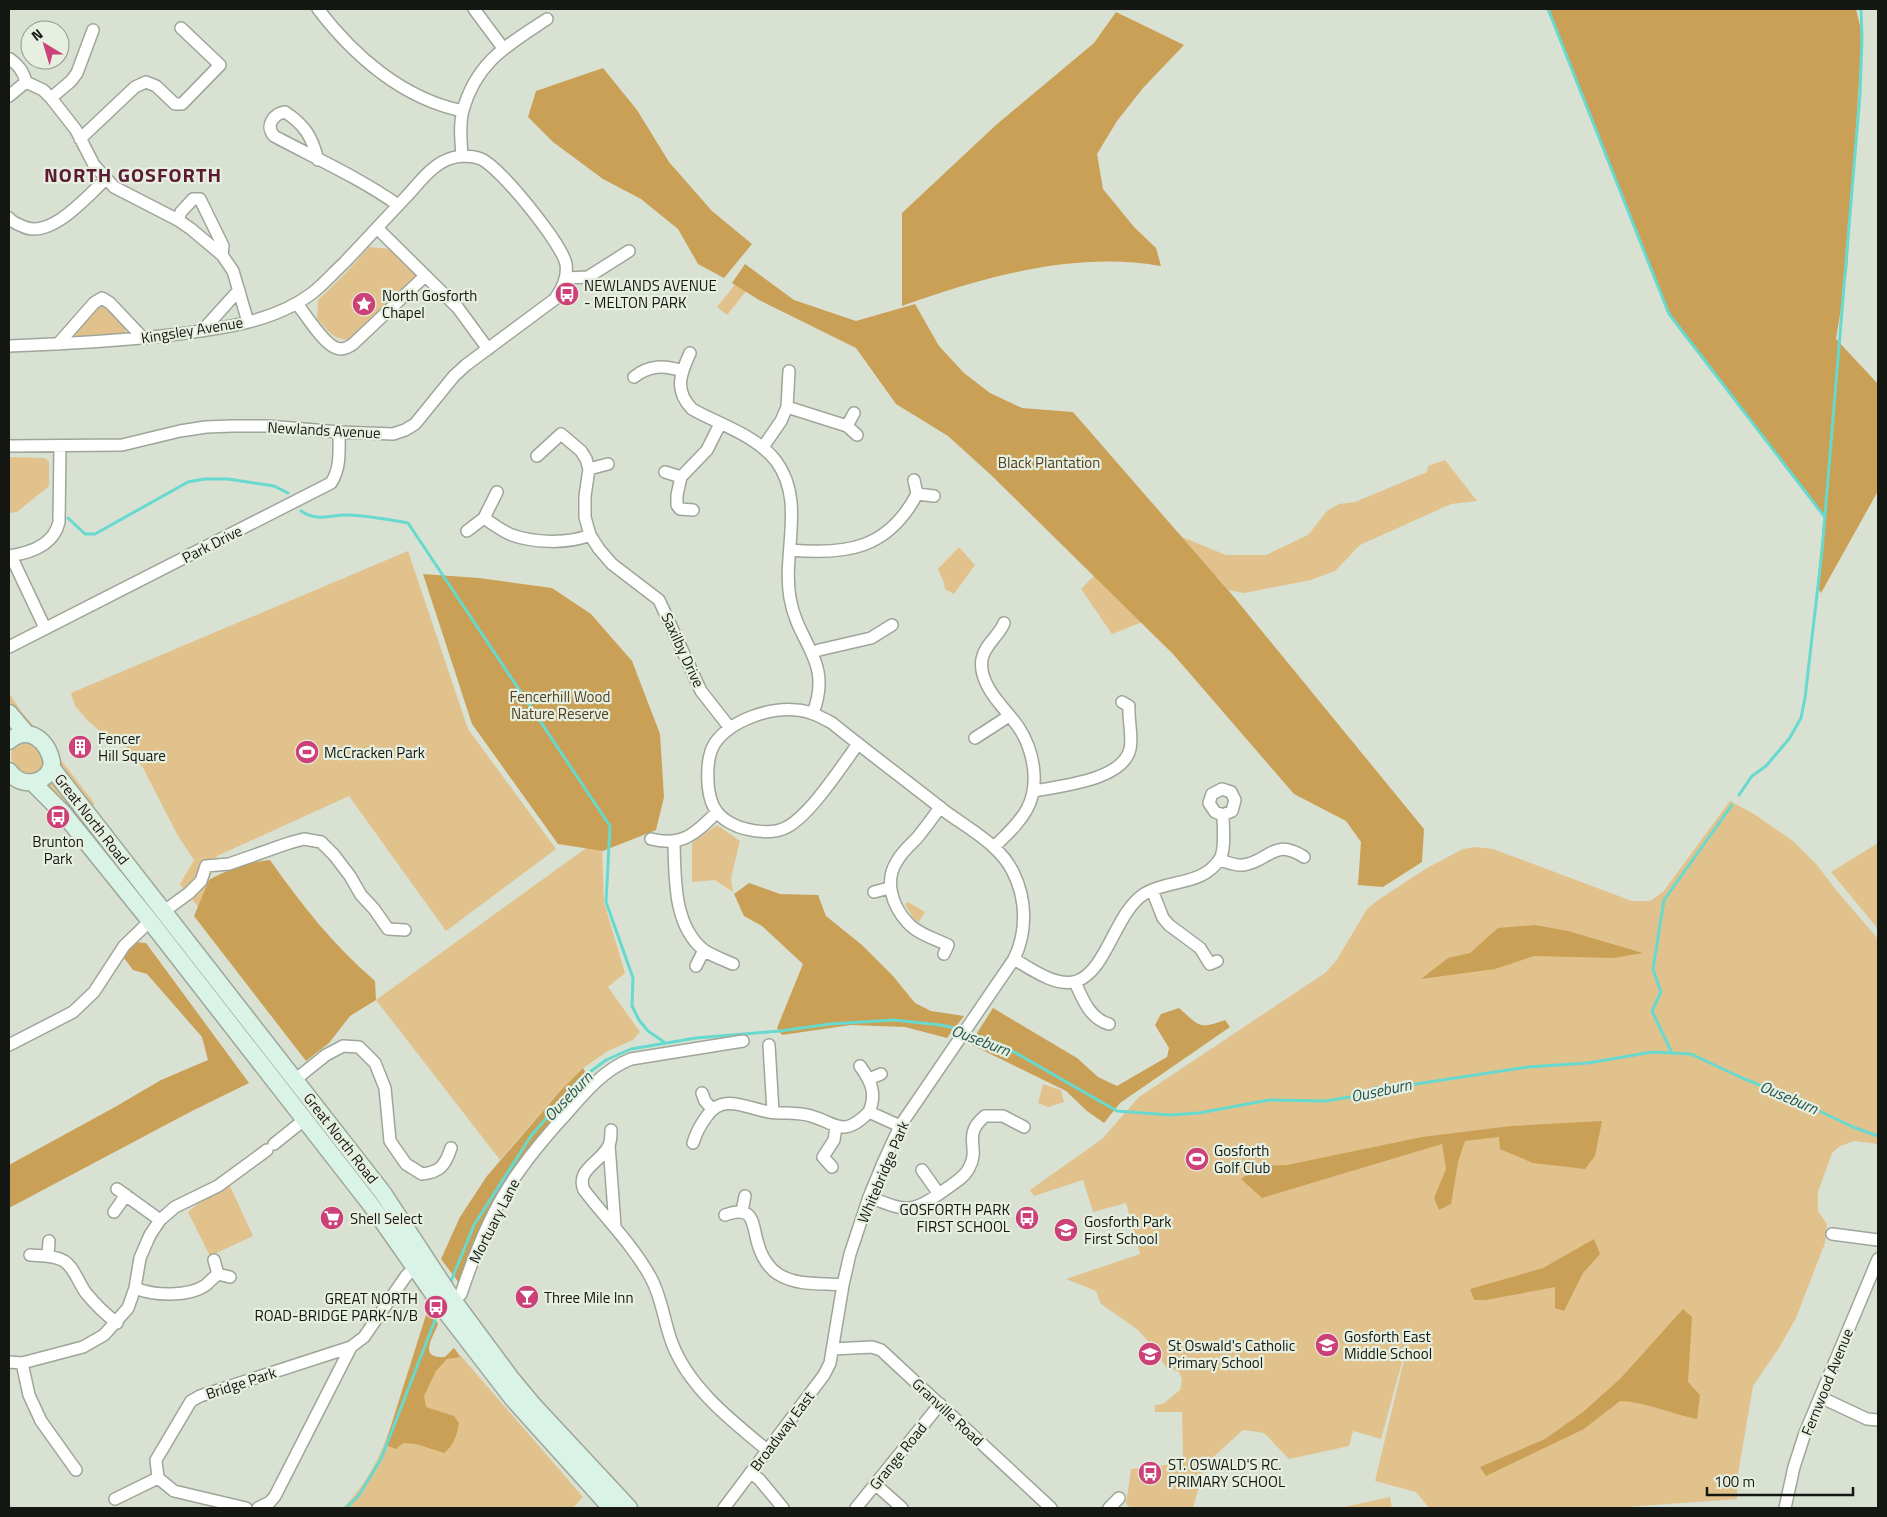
<svg xmlns="http://www.w3.org/2000/svg" width="1887" height="1517" font-family="'Titillium Web',sans-serif">
<style>
.green{fill:#e2c28c}
.forest{fill:#caa056}
.lines{fill:none;stroke-linecap:round;stroke-linejoin:round}
.stream{stroke:#67d9ce;stroke-width:3}
.minor-casing{stroke:#9ea699;stroke-width:14}
.secondary-casing{stroke:#9ea699;stroke-width:19}
.minor{stroke:#fff;stroke-width:11}
.secondary{stroke:#d9f3e6;stroke-width:16}
.labels{text-anchor:middle;dominant-baseline:central;stroke-width:4.5;stroke-linejoin:round;paint-order:stroke}
.poi-label{font-size:15px;fill:#141712;stroke:#e6efe0;text-anchor:start}
.street-label{font-size:15px;fill:#141712;stroke:#e6efe0}
.park-label{font-size:15px;fill:#523f1f;stroke:#e6efe0}
.water-label{font-size:16px;font-style:italic;fill:#255651;stroke:#e6efe0}
.district-label{font-size:20px;font-weight:bold;letter-spacing:1px;fill:#5c1933;stroke:#e6efe0}
</style>
<rect width="100%" height="100%" fill="#d9e1d3"/>
<!-- green -->
<path class="green" d="M369,247L391,249L416,275L411,285L354,339C334,342 330,332 317,319L318,300L345,274Z
M737,282L747,290L727,315L717,307Z
M99,305H105L126,327L125,335L75,338L76,331Z
M9,457L45,458L49,462V486L17,512L9,513Z
M1445,460L1477,501L1451,504L1360,545L1335,571L1311,580L1244,593L1228,590L1218,578L1150,619L1112,634L1081,589L1118,552L1170,524L1182,537L1226,555H1266L1308,535L1327,511L1339,504L1355,502L1427,472L1428,466Z
M959,547L975,565L954,594L945,589L944,583L938,569Z
M408,551L468,729L556,849L446,931L349,796L217,856L199,908L180,884L194,860L178,836L142,766L118,739L100,731L88,721L75,706L71,693Z
M9,693L21,711L41,735L12,708L9,703Z
M27,743C39,747 53,770 33,775C30,776 25,775 21,774C10,763 4,746 27,743Z
M54,751L95,804L89,808L60,770Z
M51,776L81,814L74,819L43,784Z
M1730,801L1754,814L1793,841L1817,865L1837,891L1878,939V1144L1854,1141L1840,1146L1832,1153L1818,1192V1211L1827,1224L1825,1243L1796,1318L1779,1348L1753,1386L1737,1480V1499L1627,1507L1429,1508L1416,1492L1375,1481L1413,1322L1381,1439L1353,1431L1349,1446L1289,1459L1264,1433L1243,1430L1210,1460L1204,1468L1193,1508H1131L1126,1504L1131,1469L1183,1463L1182,1412H1155V1405L1163,1404L1180,1390L1182,1380L1179,1372L1166,1367L1147,1340L1138,1330L1101,1304L1096,1291L1066,1279L1140,1254L1126,1203L1093,1212L1083,1180L1034,1196L1030,1190L1102,1139L1139,1097L1325,973L1336,961L1367,909L1378,900L1427,868L1463,849L1476,847L1493,849L1632,901H1650L1663,892Z
M717,825L740,841L731,878L733,892L715,880L692,882V843Z
M1878,843V929L1831,872Z
M602,845L604,902L625,973L608,987L640,1032L633,1040L608,1051L583,1068L562,1089L500,1160L376,1000L589,846Z
M908,902L925,912L919,922L913,918L905,904Z
M1043,1084L1061,1090L1064,1102L1048,1107L1038,1103Z
M230,1186L253,1236L210,1256L188,1212L201,1201Z
M428,1309L438,1324C432,1339 418,1359 445,1357L454,1348L583,1497L573,1508H343C378,1472 388,1436 402,1390C411,1363 419,1336 428,1309Z
M1390,1497L1392,1508H1340Z"/>
<!-- forest -->
<path class="forest" d="M1548,9H1856L1862,34L1847,271L1836,339L1878,384V491L1821,593L1817,587L1824,516L1669,314Z
M1116,12L1184,45L1143,88L1117,121L1097,154L1103,189L1134,227L1156,248L1161,266C1074,251 983,277 902,306V213L996,125L1094,43Z
M603,68L637,110L669,162L712,211L752,244L724,278L698,264L678,229L641,199L603,179L553,142L528,117L536,91Z
M745,264L794,300L856,321L915,304L939,346L964,373L990,393L1022,408L1073,412L1234,597L1424,829L1422,862L1383,887L1358,885L1361,842L1346,821L1294,794L1173,654L991,475L948,436L896,404L856,348L759,300L732,283Z
M423,574L479,578L552,588L591,614L632,661L660,734L664,797L656,830L603,851L558,844L472,724Z
M270,860C301,904 334,946 375,981L376,1000L350,1016L329,1043L306,1061L194,916L209,880C227,870 248,862 270,860Z
M749,883L780,894L818,895L826,916L862,945L893,976L915,1003L931,1011L964,1016L947,1038L905,1027L851,1025L782,1035L777,1028L803,964L762,926L744,916L734,894Z
M1535,925L1568,931L1643,953L1614,958L1534,956L1495,969L1421,979L1448,958L1470,953L1498,928Z
M134,942L146,943L249,1083L190,1112L9,1208V1165L115,1107L161,1080L208,1060L202,1037L147,974L133,970L124,958Z
M993,1008L1077,1058L1098,1077L1117,1086L1167,1057L1169,1048L1155,1025L1161,1014L1179,1008C1200,1026 1198,1030 1225,1020L1230,1027L1120,1103L1104,1123L1087,1111L1066,1091L970,1044Z
M583,1068L590,1080C551,1119 513,1163 488,1212C476,1235 468,1260 459,1283L441,1259L460,1217L487,1176L562,1089Z
M1602,1121L1595,1156L1585,1169L1533,1163L1500,1149L1499,1137L1465,1141L1458,1162L1451,1204L1439,1210L1434,1198L1446,1169L1442,1144L1262,1198L1241,1179L1258,1166L1287,1165L1422,1137L1511,1126Z
M1594,1239L1600,1254L1583,1273L1564,1311L1555,1308V1287L1486,1300H1474L1470,1289L1543,1268Z
M428,1309L438,1324C432,1339 418,1359 445,1357L454,1348L460,1357L447,1359L436,1371L424,1396L426,1407L454,1416L459,1423C457,1435 454,1445 444,1453L416,1444L403,1443L396,1449L385,1445Z
M1683,1309L1692,1317L1688,1382L1700,1395L1697,1419C1671,1414 1646,1402 1620,1401L1584,1429L1486,1476L1480,1467L1545,1439L1583,1412L1620,1379Z"/>
<g class="lines">
<!-- stream -->
<path class="stream" d="M1548,9L1669,314L1824,516
M301,511C318,522 328,515 346,515C366,515 388,520 408,523L610,826L606,902L633,978L632,1006L639,1020L648,1031L664,1042
M68,518L85,534H95L188,482L204,479H228L274,486L288,493
M1739,795L1752,776L1766,766L1789,739L1801,718L1805,698L1822,551L1860,94L1862,38L1861,9
M1672,1053L1652,1011L1661,992L1653,969L1664,900L1732,805
M449,1286L474,1225L531,1136L578,1081L606,1060L631,1049L696,1038L780,1031L830,1024L894,1020L941,1025L959,1029L1002,1045L1117,1111L1170,1115L1199,1113L1269,1100L1325,1101L1350,1097L1375,1088L1403,1086L1528,1067L1588,1063L1652,1052L1672,1053L1691,1054L1740,1077L1796,1100L1853,1127L1878,1136
M346,1508L359,1495L381,1459L439,1310"/>
<!-- minor casing -->
<g class="minor-casing">
<path id="minor" d="M318,9C354,56 403,99 463,111
M474,9L503,48
M10,59C19,66 23,71 26,82L43,90L51,98L76,130L94,165L114,187L178,220L191,229L222,255L233,271L248,322
M9,96L26,82
M51,98L71,81L77,73L93,30
M80,139L135,87L146,82L156,86L175,104H182L220,65L181,28
M462,156C461,141 459,125 463,110C477,61 508,45 547,19
M318,160C312,137 305,125 285,112C273,114 265,126 274,136C315,158 360,178 398,205
M9,218C12,222 17,224 22,226C50,241 87,196 106,179
M178,220L181,212L193,199H200L223,246L222,255
M377,228L458,308L488,349
M566,278L588,277L629,251
M297,304C307,316 321,340 334,347C341,351 347,348 353,344L425,276
M202,331L239,290
M58,344L94,303L102,298L110,303L143,338
M9,346C63,344 117,341 171,335C218,329 272,323 311,294C323,285 333,273 344,263C365,241 385,219 406,197C419,183 433,163 452,158C460,155 474,156 481,159C501,168 562,244 566,264C568,278 562,288 555,299L466,365L454,376L415,424L405,430L393,434L339,432L267,426H232L206,427L180,431L122,445L9,446
M690,353C680,375 674,390 692,409C720,425 756,435 776,461C806,501 782,553 790,598C798,645 833,660 813,713
M634,377C649,365 664,365 682,371
M787,407L847,426L854,413
M847,426L857,435
M763,447L781,421L787,407L789,371
M537,456L561,434L581,451L586,459L589,469L585,496V517L590,535L599,549L612,564L659,600L701,691L730,728
M589,469L608,464
M665,472L681,477
M917,494L934,496
M693,510L680,509L677,505V495L681,477L707,450L720,424
M484,518C493,524 502,531 512,535C534,543 568,544 590,535
M467,531L484,518L497,492
M790,550C847,555 888,549 917,494L914,480
M9,556C30,553 54,545 59,522L60,447
M11,556L45,628
M9,647L331,483C341,468 339,450 339,432
M812,653L819,650L871,638L892,625
M975,738L1009,716
M1034,791C1061,786 1123,780 1130,749C1133,737 1128,720 1129,706L1122,702
M940,807C933,818 925,828 917,838C910,845 902,852 897,861C884,881 892,906 908,923C918,934 935,939 948,945L944,954
M651,839C683,847 696,833 717,812
M674,842C675,877 673,927 705,951C713,956 724,960 733,964
M994,847C1006,835 1019,824 1027,809C1040,785 1034,751 1019,728C1014,720 1006,712 1000,704C990,692 979,676 982,659C985,644 999,636 1004,623
M1220,860C1227,862 1235,866 1243,865C1269,862 1273,837 1304,857
M1152,890L1163,918L1169,925L1200,948L1210,964L1217,961
M874,892L889,888
M163,912L189,893L201,881L206,866L229,864L289,843L304,839L321,842L334,855L350,876L361,895L374,909L388,929L405,930
M1014,959C1031,969 1057,988 1077,981C1107,970 1115,913 1144,894C1168,879 1202,886 1219,860C1226,852 1223,826 1223,815L1215,812L1209,803L1212,794L1222,789L1231,792L1235,800L1232,811L1223,815
M696,966L704,950
M1075,982C1082,998 1090,1019 1109,1024
M9,1045L73,1012L94,992L124,946L150,921
M769,1045L773,1112
M860,1066C871,1081 877,1094 869,1112
M296,1079L326,1055L343,1046L359,1047L375,1063L385,1088L390,1141L406,1164L422,1174C440,1172 445,1166 451,1148
M869,1079L881,1074
M702,1093L705,1101L712,1109
M611,1130C611,1134 611,1141 609,1145C602,1162 575,1169 584,1190C606,1219 633,1245 651,1278C662,1298 664,1322 672,1343C689,1388 732,1421 767,1450
M693,1143C696,1133 700,1125 707,1116C723,1093 746,1108 769,1112C783,1114 798,1112 811,1116C838,1124 843,1138 869,1112L900,1126
M274,1144L304,1120
M609,1145L615,1226
M832,1167L823,1157L834,1140L836,1127
M922,1170L939,1194
M117,1189L160,1220
M869,1197C908,1212 911,1214 946,1189C954,1183 965,1177 969,1168C981,1147 961,1136 985,1116H1003L1024,1127
M742,1211L745,1196
M114,1212L126,1195
M725,1215C758,1203 751,1228 760,1250C763,1259 770,1269 778,1274C796,1286 822,1283 843,1285
M1832,1234L1878,1240
M30,1255C42,1256 54,1255 64,1261C74,1267 79,1284 86,1293C95,1304 105,1314 117,1323
M48,1256L49,1241
M214,1260L218,1274L230,1277
M135,1288C154,1296 189,1297 206,1285C210,1281 214,1277 218,1274
M453,1300L461,1294C472,1261 485,1227 503,1196C521,1165 544,1138 568,1112C586,1091 605,1069 631,1059L743,1041
M833,1349L872,1347L881,1350L1051,1508
M9,1362L22,1363L83,1347L104,1335L128,1308L135,1288L140,1258L150,1235L160,1220L175,1207L218,1186L267,1150
M22,1363L29,1395L41,1421L76,1470
M1820,1397L1867,1419L1878,1420
M750,1473L759,1479L783,1508
M875,1484L902,1508
M115,1499L158,1478
M246,1508L174,1491L158,1478L156,1460L191,1401L200,1396L351,1347L364,1337L406,1276L415,1267
M258,1508L270,1502L275,1496L351,1347
M724,1508L824,1375L830,1363L843,1285L850,1254L869,1197L883,1163L900,1126L1014,959C1027,932 1027,900 1013,872C1000,845 969,829 946,812C908,782 869,753 832,723C821,717 810,711 797,710C770,707 731,720 715,743C705,758 705,797 717,812C723,820 736,827 746,829C759,832 775,834 787,827C811,814 841,767 858,744
M856,1508L940,1404
M1109,1508L1119,1498
M1785,1508L1794,1467L1805,1433L1878,1259"/>
</g>
<!-- secondary casing -->
<g class="secondary-casing">
<path id="secondary" d="M9,713L26,733
M9,741C29,724 48,741 52,763C49,785 20,789 9,771
M51,767L383,1193L453,1300L510,1377L534,1406L629,1508
M33,783L63,813L150,921L371,1205L446,1312L513,1399L611,1508"/>
</g>
<!-- minor -->
<use href="#minor" class="minor"/>
<!-- secondary -->
<use href="#secondary" class="secondary"/>
</g>
<!-- icons -->
<defs>
<g id="bus-disc" transform="scale(1.25)"><circle r="9.5" fill="#cc4178" stroke="#e6efe0"/><path d="M-5-6H5V4H4V6H2V4H-2V6H-4V4H-5ZM-3.5-4V0h7V-4ZM-3.5 1.2v1.5H-2V1.2ZM2 1.2v1.5H3.5V1.2Z" fill="#fff"/></g>
<g id="sight-disc" transform="scale(1.25)"><circle r="9.5" fill="#cc4178" stroke="#e6efe0"/><path d="M0-6L1.8-2.2L6-1.7L2.9 1.2L3.7 5.4L0 3.3L-3.7 5.4L-2.9 1.2L-6-1.7L-1.8-2.2Z" fill="#fff"/></g>
<g id="building-disc" transform="scale(1.25)"><circle r="9.5" fill="#cc4178" stroke="#e6efe0"/><path d="M-4-6H4V6H1V3H-1V6H-4ZM-2.5-4.3h1.7v1.8h-1.7ZM.8-4.3h1.7v1.8H.8ZM-2.5-1h1.7V.8h-1.7ZM.8-1h1.7V.8H.8Z" fill="#fff"/></g>
<g id="stadium-disc" transform="scale(1.25)"><circle r="9.5" fill="#cc4178" stroke="#e6efe0"/><path d="M0-5a6.5 5 0 1 0 0 10a6.5 5 0 1 0 0-10ZM-3.5-1.8h7v3.6h-7Z" fill="#fff"/></g>
<g id="supermarket-disc" transform="scale(1.25)"><circle r="9.5" fill="#cc4178" stroke="#e6efe0"/><path d="M-6-5.5h2.5l.6 2H6L4.5 2H-2.5L-4.4-4H-6ZM-1.5 3.2a1.3 1.3 0 1 0 .1 0ZM3 3.2a1.3 1.3 0 1 0 .1 0Z" fill="#fff"/></g>
<g id="school-disc" transform="scale(1.25)"><circle r="9.5" fill="#cc4178" stroke="#e6efe0"/><path d="M0-5L7-2L0 1L-7-2ZM-4 1L0 2.5L4 1V4Q0 6-4 4Z" fill="#fff"/></g>
<g id="bar-disc" transform="scale(1.25)"><circle r="9.5" fill="#cc4178" stroke="#e6efe0"/><path d="M-6-5H6L.8 .8V4.5H3.5V6h-7V4.5H-.8V.8Z" fill="#fff"/></g>
</defs>
<g fill-rule="evenodd">
<use href="#bus-disc" x="567" y="294"/>
<use href="#sight-disc" x="364" y="304"/>
<use href="#building-disc" x="80" y="747"/>
<use href="#stadium-disc" x="307" y="752"/>
<use href="#bus-disc" x="58" y="817"/>
<use href="#stadium-disc" x="1197" y="1159"/>
<use href="#supermarket-disc" x="332" y="1218"/>
<use href="#bus-disc" x="1027" y="1218"/>
<use href="#school-disc" x="1066" y="1230"/>
<use href="#bar-disc" x="527" y="1297"/>
<use href="#bus-disc" x="436" y="1307"/>
<use href="#school-disc" x="1327" y="1345"/>
<use href="#school-disc" x="1150" y="1354"/>
<use href="#bus-disc" x="1150" y="1473"/>
</g>
<g class="labels">
<!-- poi labels -->
<g class="poi-label">
<text x="584" y="285">NEWLANDS AVENUE<tspan x="584" dy="17">- MELTON PARK</tspan></text>
<text x="382" y="295">North Gosforth<tspan x="382" dy="17">Chapel</tspan></text>
<text x="98" y="738">Fencer<tspan x="98" dy="17">Hill Square</tspan></text>
<text x="324" y="752">McCracken Park</text>
<text x="58" y="841" text-anchor="middle">Brunton<tspan x="58" dy="17">Park</tspan></text>
<text x="1214" y="1150">Gosforth<tspan x="1214" dy="17">Golf Club</tspan></text>
<text x="1010" y="1209" text-anchor="end">GOSFORTH PARK<tspan x="1010" dy="17">FIRST SCHOOL</tspan></text>
<text x="350" y="1218">Shell Select</text>
<text x="1084" y="1221">Gosforth Park<tspan x="1084" dy="17">First School</tspan></text>
<text x="544" y="1297">Three Mile Inn</text>
<text x="418" y="1298" text-anchor="end">GREAT NORTH<tspan x="418" dy="17">ROAD-BRIDGE PARK-N/B</tspan></text>
<text x="1344" y="1336">Gosforth East<tspan x="1344" dy="17">Middle School</tspan></text>
<text x="1168" y="1345">St Oswald's Catholic<tspan x="1168" dy="17">Primary School</tspan></text>
<text x="1168" y="1464">ST. OSWALD'S RC.<tspan x="1168" dy="17">PRIMARY SCHOOL</tspan></text>
</g>
<!-- street labels -->
<g class="street-label">
<text transform="translate(192 330) rotate(-9)">Kingsley Avenue</text>
<text transform="translate(324 430) rotate(3)">Newlands Avenue</text>
<text transform="translate(212 544) rotate(-27)">Park Drive</text>
<text transform="translate(683 650) rotate(65)">Saxilby Drive</text>
<text transform="translate(92 819) rotate(52)">Great North Road</text>
<text transform="translate(341 1138) rotate(52)">Great North Road</text>
<text transform="translate(883 1172) rotate(-67)">Whitebridge Park</text>
<text transform="translate(494 1221) rotate(-63)">Mortuary Lane</text>
<text transform="translate(1827 1382) rotate(-68)">Fernwood Avenue</text>
<text transform="translate(241 1383) rotate(-18)">Bridge Park</text>
<text transform="translate(948 1412) rotate(43)">Granville Road</text>
<text transform="translate(782 1431) rotate(-53)">Broadway East</text>
<text transform="translate(898 1456) rotate(-51)">Grange Road</text>
</g>
<!-- park labels -->
<g class="park-label">
<text x="1049" y="462">Black Plantation</text>
<text x="560" y="696">Fencerhill Wood<tspan x="560" dy="17">Nature Reserve</tspan></text>
</g>
<!-- water labels -->
<g class="water-label">
<text transform="translate(981 1040) rotate(21)">Ouseburn</text>
<text transform="translate(1381 1090) rotate(-12)">Ouseburn</text>
<text transform="translate(568 1096) rotate(-46)">Ouseburn</text>
<text transform="translate(1789 1097) rotate(23)">Ouseburn</text>
</g>
<!-- district labels -->
<g class="district-label">
<text x="133" y="174">NORTH GOSFORTH</text>
</g>
</g>
<!-- border -->
<rect width="1887" height="1517" fill="none" stroke="#141712" stroke-width="20"/>
<!-- north arrow -->
<g transform="translate(45 45) rotate(322)"><circle r="24" fill="#e6efe0" stroke="#92998e"/>
<path d="M0-4L9 19L0 12L-9 19Z" fill="#cc4178"/>
<text y="-8" font-size="14" font-weight="bold" text-anchor="middle" fill="#141712">N</text>
</g>
<!-- scale -->
<path d="M1707 1487v8h146v-8" fill="none" stroke="#141712" stroke-width="2.5"/>
<text x="1714" y="1487" font-size="15" fill="#141712" stroke="#e6efe0" stroke-width="4" paint-order="stroke">100 m</text>
</svg>
